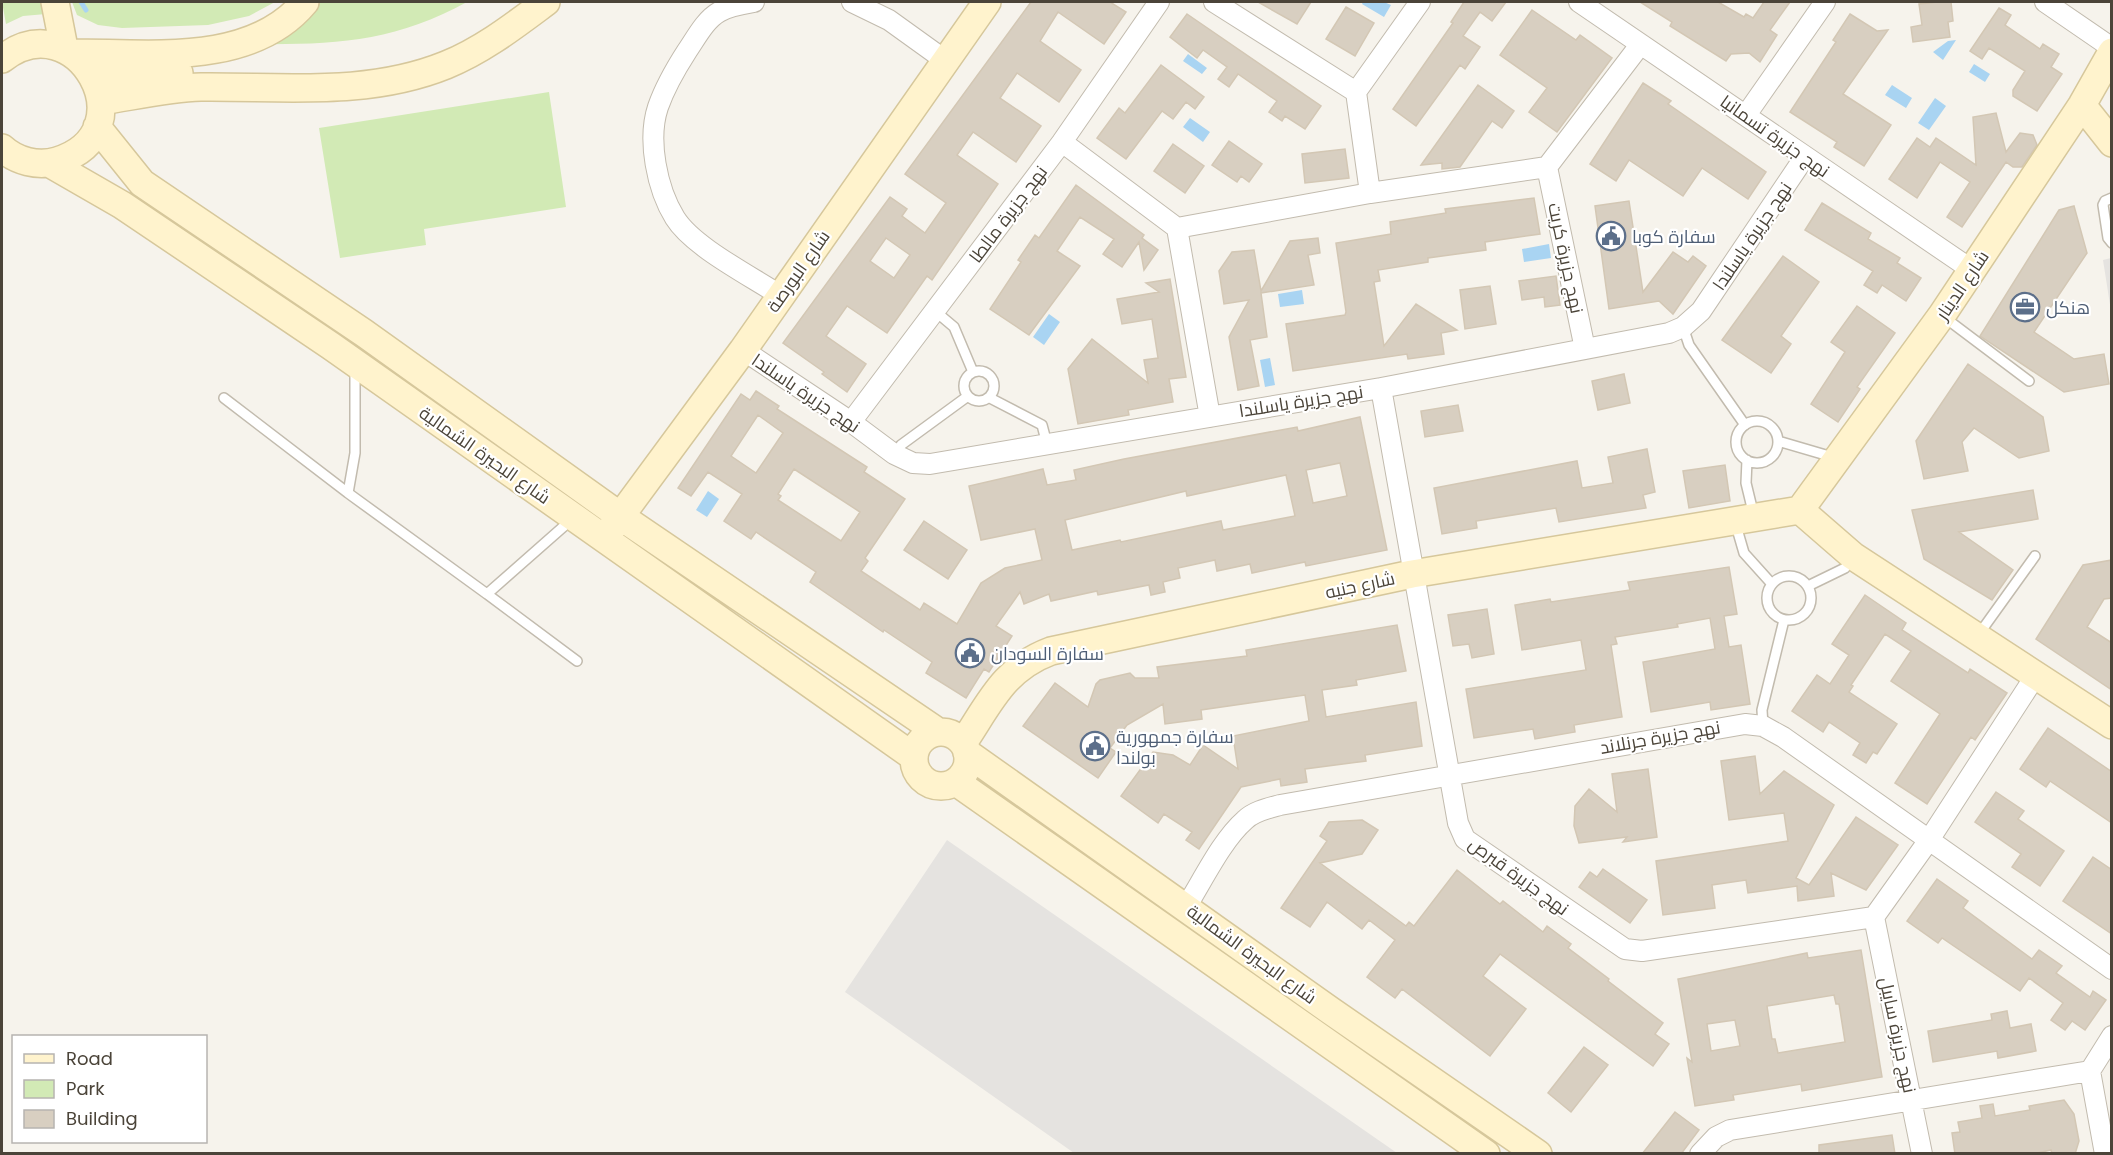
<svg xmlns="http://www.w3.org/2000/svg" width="2113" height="1155" font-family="Poppins,Cairo,sans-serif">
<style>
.green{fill:#d2eab5}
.parking{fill:#e5e3e0}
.water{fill:#a9d4f2}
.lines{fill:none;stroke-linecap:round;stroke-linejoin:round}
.stream{stroke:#a9d4f2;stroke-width:5}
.building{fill:#d8cfc1;stroke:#d3c7b4;stroke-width:1.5;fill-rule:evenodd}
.lane-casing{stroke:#c2bbae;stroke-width:12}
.street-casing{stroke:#c2bbae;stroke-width:22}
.secondary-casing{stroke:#d6c79b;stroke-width:30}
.lane{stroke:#fff;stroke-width:9}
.street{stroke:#fff;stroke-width:20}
.secondary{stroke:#fff3cd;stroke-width:27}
.labels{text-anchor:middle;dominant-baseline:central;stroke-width:4.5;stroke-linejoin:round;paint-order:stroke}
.street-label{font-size:18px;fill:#4b4439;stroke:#fff}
.service-label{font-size:18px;fill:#4e5e75;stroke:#fff;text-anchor:start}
</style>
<rect width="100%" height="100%" fill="#f6f3ec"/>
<!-- green -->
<path class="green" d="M2,2H40L46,14L23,16L6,24Z
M72,2H275L249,16L208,25L122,28L98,25L77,15Z
M321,2H467C393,43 330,45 248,44L314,10Z
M549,92L566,207L424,229L426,245L340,258L319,128Z"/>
<!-- parking -->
<path class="parking" d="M2111,258H2112L2111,311L2103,260Z
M947,840L1397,1153H1074L845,992Z"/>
<!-- water -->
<path class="water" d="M1363,2H1384L1391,5L1384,17L1362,4Z
M1956,40L1943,60L1933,52L1948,41Z
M1188,54L1207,68L1202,74L1183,61Z
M1974,64L1990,74L1985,82L1969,72Z
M1892,85L1912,98L1906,108L1885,95Z
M1935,98L1946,106L1929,130L1918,123Z
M1190,118L1210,132L1203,142L1183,127Z
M1549,244L1551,258L1524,262L1522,249Z
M1302,290L1304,304L1280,307L1278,294Z
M1049,314L1060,322L1044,345L1033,337Z
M1270,358L1275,385L1265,387L1260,360Z
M708,491L719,499L707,517L696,510Z"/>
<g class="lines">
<!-- stream -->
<path class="stream" d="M81,2L86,10"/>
</g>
<!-- building -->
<path class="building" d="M1031,2H1110L1126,12L1104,44L1058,12L1040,41L1081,70L1059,102L1017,73L1000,98L1041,126L1016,162L973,132L957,155L998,184L932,280L927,276L887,333L847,306L826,336L866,364L847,392L822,374L824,372L783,343L890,197L907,209L902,216L925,233L946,203L905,174ZM886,238L910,255L894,278L870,261Z
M1258,2H1311L1297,24Z
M1464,2H1506L1492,21L1480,12L1463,36L1480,47L1465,69L1460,65L1416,126L1393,109L1453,23L1451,22Z
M1640,2H1718L1744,17L1746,14L1753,18L1764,2H1790L1770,30L1777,35L1760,62L1749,53L1731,54L1726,61L1670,26L1672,22Z
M1938,2H1951L1953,21L1948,22L1950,37L1913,42L1911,27L1922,25L1919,4Z
M1346,7L1374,23L1355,56L1326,39Z
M1999,8L2011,15L2005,25L2040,49L2043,44L2059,54L2051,67L2062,74L2037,111L2013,96V90L2025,71L1989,48L1982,59L1970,51Z
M1532,10L1576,40L1580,35L1612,58L1557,132L1529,112L1547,88L1500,55Z
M1187,14L1321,106L1305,129L1285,116L1282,121L1269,112L1277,101L1238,74L1229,87L1218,79L1227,67L1203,50L1197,58L1170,37Z
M1850,14L1877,31L1888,30L1843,94L1891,125L1864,166L1834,147L1837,142L1790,112L1836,42L1833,40Z
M1161,65L1204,97L1195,109L1186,102L1173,119L1162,111L1126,159L1097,138L1119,108L1125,113Z
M1643,83L1671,101L1668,104L1766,172L1748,199L1702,168L1683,196L1629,160L1616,181L1590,164Z
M1478,85L1514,111L1502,128L1492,121L1460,167L1442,169V163L1421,165Z
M1996,113L2006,152L2020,133L2033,135L2037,145L2022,167H2013L2006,162L1962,227L1947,217L1970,182L1940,162L1917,198L1889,179L1917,138L1930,147L1936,138L1976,165L1973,117Z
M1229,141L1262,164L1249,182L1241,176L1237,182L1212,165Z
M1173,144L1204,166L1185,193L1154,171Z
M1345,149L1349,178L1305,183L1302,154Z
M1076,185L1144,235L1142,238L1158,250L1144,270L1139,242L1122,267L1103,254L1114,239L1080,217L1057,251L1080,266L1029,335L990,309L1021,262L1018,260L1035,235L1039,238Z
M1534,198L1540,234L1485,242L1486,250L1428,258V262L1378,270L1380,281L1374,282L1384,346L1416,304L1457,330L1441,333L1444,354L1408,359L1407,354L1293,371L1286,324L1345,315L1346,312L1336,243L1391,234L1390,222L1446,213L1445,209Z
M1629,201L1643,292L1673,252L1688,262L1693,256L1706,266L1673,314L1659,301L1609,309L1595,206Z
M1822,203L1871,233L1868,239L1900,258L1897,263L1921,278L1906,301L1882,285L1877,293L1864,285L1873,271L1805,230Z
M2074,206L2087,253L2034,332L2074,359L2104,354L2109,384L2064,392L1980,336L2059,210Z
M1318,238L1320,253L1308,255L1314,285L1261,293L1267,337L1250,340L1259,386L1238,390L1229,337L1249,300L1224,304L1219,271L1232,252L1254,250L1261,291L1290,241Z
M1783,256L1819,282L1781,336L1791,344L1771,373L1722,340Z
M1556,276L1560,305L1545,307L1544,297L1522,300L1519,281Z
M1170,279L1186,377L1169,379L1173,402L1128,410L1129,415L1078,424L1068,369L1092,339L1148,383L1144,360L1158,358L1152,319L1122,324L1117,299L1159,292L1146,283Z
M1490,286L1496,324L1465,329L1460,290Z
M1857,306L1895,333L1857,387L1860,389L1838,422L1811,404L1845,352L1831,342Z
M1968,364L2043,417L2049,451L2019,458L1974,428L1962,442L1968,471L1924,479L1916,441Z
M1624,374L1630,403L1598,410L1592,381Z
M756,391L779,406L777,409L867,467L864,472L905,499L865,558L868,561L861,571L920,610L924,603L957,624L981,583L1005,568L1042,560L1035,529L981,540L969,486L1043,469L1047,485L1076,480L1074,470L1124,459L1297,427L1298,431L1360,417L1387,550L1306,566L1305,562L1252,573L1250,564L1217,571L1215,560L1178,568L1180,578L1163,582L1165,592L1151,595L1149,585L1098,595L1097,591L1051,601L1049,594L1024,604L1020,592L996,626L1012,636L989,672L984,669L966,698L926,673L932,662L884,630L883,632L810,582L816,572L756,532L751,539L724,521L742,494L708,472L691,496L678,488L741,394L750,400ZM758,415L783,433L756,473L731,456ZM1340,463L1347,496L1313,503L1306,470ZM794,469L860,512L841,541L778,500L781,496L778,494ZM1286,475L1295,516L1223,530L1221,521L1121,542L1120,540L1072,550L1065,520L1186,491L1187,496Z
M1458,405L1463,431L1425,437L1421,411Z
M1647,449L1655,492L1643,495L1646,508L1559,522L1556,508L1476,521L1477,528L1442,534L1434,488L1577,461L1582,488L1613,483L1608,457Z
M1725,465L1730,501L1689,508L1683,471Z
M2033,490L2038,519L1959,532L2013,570L1992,600L1924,559L1912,510Z
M924,521L967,550L948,579L904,550Z
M2112,560V598L2104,599L2087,627L2112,643V690L2036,639L2083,565Z
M1729,567L1737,614L1724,616L1729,647L1741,645L1750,704L1711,710L1710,702L1651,712L1643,662L1715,649L1710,618L1677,624L1678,627L1615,637L1617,644L1611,645L1622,717L1574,725L1575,732L1535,739L1533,729L1474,738L1466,689L1586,670L1581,640L1522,650L1515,605L1550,599L1551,602L1630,590L1628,582Z
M1865,595L1906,623L1902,630L1968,673L1970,669L2007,693L1975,740L1971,737L1927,804L1895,783L1940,714L1891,681L1911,651L1885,634L1851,685L1853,686L1849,692L1897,724L1877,754L1873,752L1866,763L1853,755L1860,743L1829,722L1823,732L1792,711L1817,675L1830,684L1849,655L1832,644Z
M1487,609L1494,654L1472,658L1469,644L1453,646L1448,615Z
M1397,625L1406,671L1356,680L1357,685L1322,690L1326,717L1416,702L1422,746L1365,755L1366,761L1305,769L1307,782L1281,786L1280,779L1241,787L1199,849L1186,840L1192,832L1164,814L1158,823L1121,796L1153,752L1173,755L1190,765L1203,745L1238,769L1233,736L1309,721L1305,695L1201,710L1202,719L1165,724L1163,704L1127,725L1110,748L1116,752L1098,778L1023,726L1055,683L1088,707L1096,684L1100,680L1130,673L1135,678H1159L1157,667L1247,656L1246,650Z
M2048,728L2112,772V823L2050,781L2046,787L2020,769Z
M1755,756L1760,794L1784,771L1834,805L1796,878L1809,885L1856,817L1898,845L1866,890L1831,873L1834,896L1798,901L1797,886L1748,893L1746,880L1712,885L1715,908L1663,915L1656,861L1788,841L1784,813L1729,820L1721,761Z
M1648,769L1657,837L1623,842L1627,837L1579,843L1574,826L1575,806L1589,789L1617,812L1612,774Z
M1996,792L2024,811L2018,819L2064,851L2040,886L2012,867L2021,854L1975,822Z
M1362,820L1378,830L1362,854L1320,863L1406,926L1409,922L1414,926L1457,870L1500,904L1503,901L1543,932L1547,926L1571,944L1568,948L1609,979L1608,981L1663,1023L1655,1034L1669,1044L1653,1066L1500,954L1483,976L1526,1009L1490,1056L1402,989L1395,998L1367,977L1395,940L1369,920L1362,929L1327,902L1310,927L1281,908L1327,841L1320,836L1329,822Z
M2093,857L2112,870V934L2063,901Z
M1603,869L1647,900L1630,923L1579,887L1590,872L1597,877Z
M1937,879L1968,901L1963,908L2032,959L2039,950L2062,966L2056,973L2090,997L2093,991L2106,1000L2085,1030L2072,1021L2065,1030L2051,1020L2063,1003L2029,978L2020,991L1942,938L1938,943L1907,921Z
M1861,950L1882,1077L1802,1091L1801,1084L1733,1095L1734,1100L1695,1106L1687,1058L1692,1062L1678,979L1807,953L1808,958ZM1834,995L1836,1004H1839L1845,1042L1778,1053L1775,1039H1772L1767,1006ZM1735,1020L1740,1046L1711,1051L1707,1024Z
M2007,1011L2010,1028L2031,1024L2036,1051L1998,1058L1997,1051L1933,1062L1928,1031L1992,1020L1991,1014Z
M1584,1047L1608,1065L1571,1112L1548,1093Z
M2064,1100L2074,1114L2079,1141L2075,1154H2052L2051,1150L2033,1154H1955L1952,1133L1960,1132L1958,1122L1982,1118L1980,1106L1993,1104L1995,1116L2030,1110L2029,1106Z
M1675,1112L1699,1130L1681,1154H1642Z
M1892,1135L1895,1154H1819V1145Z"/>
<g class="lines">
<!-- lane casing -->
<g class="lane-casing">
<path id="lane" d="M2112,198L2105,201L2103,205L2108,238L2112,243
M935,311L954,327L973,372
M1944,317L2029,381
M1683,327L1689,345L1745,425
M355,368V453L348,493L487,594L571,520
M964 386a15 15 0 1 1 30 0a15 15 0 1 1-30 0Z
M224,398L348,493
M990,398L1042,425L1047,444
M1736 442a21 21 0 1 1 42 0a21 21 0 1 1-42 0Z
M1778,441L1836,458
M894,454L901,445L968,396
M1747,460L1746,483L1754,516
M1735,522L1744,553L1771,583
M1767 598a22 22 0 1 1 44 0a22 22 0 1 1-44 0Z
M1808,586L1845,568L1851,559
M487,594L577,661
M1979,634L2035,556
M1763,726L1762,710L1784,620"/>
</g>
<!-- street casing -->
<g class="street-casing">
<path id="street" d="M754,2C742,4 729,6 719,12C705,20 696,38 687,51C676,68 665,87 658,107C647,140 657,189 675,218C693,247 751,276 781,296
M852,2L889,20L946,61
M1214,2L1356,92L1420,2
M1579,2L1972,270
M2045,2L2112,48
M1356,92L1370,193
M1746,115L1825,2
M1062,142L1177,228L1370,193L1547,167L1640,45
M1547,167L1585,349
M1177,228L1210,417
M743,350L851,422L894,454L913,463L930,464L1381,388L1669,333L1683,327L1701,311L1804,158
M1381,388L1458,823L1465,839L1625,949L1642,951L1874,917
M851,422L1062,142L1159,2
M1186,907C1203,880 1222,840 1245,820C1254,811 1269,808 1280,805L1745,724L1763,726L1783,737L2112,969
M1874,917L1929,840L2036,675
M1874,917L1922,1154
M2090,1071L2105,1154
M1700,1154L1716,1137L1730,1130L2090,1071L2112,1036"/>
</g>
<!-- secondary casing -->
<g class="secondary-casing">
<path id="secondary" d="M55,2L64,48
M73,53C149,53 251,67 305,2
M2,59C76,0 151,132 57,161C38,167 16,161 2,148
M96,79L179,73
M101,101C134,96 168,88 201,87C283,86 367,97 446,65C483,50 515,25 546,2
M2082,105L2112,143
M97,127L142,183L364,333L620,516L938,732
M49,163L122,205L331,346L914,757
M1800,510L1942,315L2082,105L2112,52
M1800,510L1853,556L2112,725
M611,529L743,350L987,2
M914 759a27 27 0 1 1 54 0a27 27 0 1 1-54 0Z
M963,743C990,703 1003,669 1051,651L1412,574L1800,510
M967,753L1331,1011L1538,1154
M956,782L1486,1154"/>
</g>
<!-- lane -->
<use href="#lane" class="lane"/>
<!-- street -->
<use href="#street" class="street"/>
<!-- secondary -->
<use href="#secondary" class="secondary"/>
</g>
<!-- icons -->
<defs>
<g id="civic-ring" transform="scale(1.5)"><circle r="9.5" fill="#fff" stroke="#5c6f8a" stroke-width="1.5"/><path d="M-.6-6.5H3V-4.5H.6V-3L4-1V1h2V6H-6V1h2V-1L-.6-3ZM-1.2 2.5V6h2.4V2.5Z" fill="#5c6f8a"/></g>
<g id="office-ring" transform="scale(1.5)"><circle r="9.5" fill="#fff" stroke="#5c6f8a" stroke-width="1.5"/><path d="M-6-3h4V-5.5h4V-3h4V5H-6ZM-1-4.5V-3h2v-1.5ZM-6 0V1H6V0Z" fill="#5c6f8a"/></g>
</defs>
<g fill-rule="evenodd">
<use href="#civic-ring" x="1611" y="236"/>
<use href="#office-ring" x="2025" y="307"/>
<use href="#civic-ring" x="970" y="653"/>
<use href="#civic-ring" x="1095" y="746"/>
</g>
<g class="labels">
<!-- street labels -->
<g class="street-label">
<text transform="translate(1775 136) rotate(35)">نهج جزيرة تسمانيا</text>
<text transform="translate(1008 214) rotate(-53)">نهج جزيرة مالطا</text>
<text transform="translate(1752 236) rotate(-56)">نهج جزيرة ياسلندا</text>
<text transform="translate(1566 258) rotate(78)">نهج جزيرة كريت</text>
<text transform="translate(798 271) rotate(-55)">شارع البورصة</text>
<text transform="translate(1962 285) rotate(-56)">شارع الدينار</text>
<text transform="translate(806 393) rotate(34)">نهج جزيرة ياسلندا</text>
<text transform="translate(1301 401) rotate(-9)">نهج جزيرة ياسلندا</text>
<text transform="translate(485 455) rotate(35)">شارع البحيرة الشمالية</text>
<text transform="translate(1360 585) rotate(-12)">شارع جنيه</text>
<text transform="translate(1660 737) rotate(-10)">نهج جزيرة جرنلاند</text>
<text transform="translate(1519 876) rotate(36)">نهج جزيرة قبرص</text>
<text transform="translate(1252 954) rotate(36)">شارع البحيرة الشمالية</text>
<text transform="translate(1898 1035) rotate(78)">نهج جزيرة سايبل</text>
</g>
<!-- service labels -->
<g class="service-label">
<text x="1632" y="236">سفارة كوبا</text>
<text x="2046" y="307">هنكل</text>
<text x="991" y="653">سفارة السودان</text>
<text x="1116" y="736">سفارة جمهورية<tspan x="1116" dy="21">بولندا</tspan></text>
</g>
</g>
<!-- border -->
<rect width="2113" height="1155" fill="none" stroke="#4b4439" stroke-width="6"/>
<!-- legend -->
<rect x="12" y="1035" width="195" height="108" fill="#ffffff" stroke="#b7b4b0" stroke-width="1.5"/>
<rect x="24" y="1054" width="30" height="9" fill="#fff3cd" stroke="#b7b4b0" stroke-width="1.5"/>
<text x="66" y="1065" font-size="18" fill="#4b4439">Road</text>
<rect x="24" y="1080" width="30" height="18" fill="#d2eab5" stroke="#b7b4b0" stroke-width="1.5"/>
<text x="66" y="1095" font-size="18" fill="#4b4439">Park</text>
<rect x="24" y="1110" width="30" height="18" fill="#d8cfc1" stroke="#b7b4b0" stroke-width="1.5"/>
<text x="66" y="1125" font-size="18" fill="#4b4439">Building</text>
</svg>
